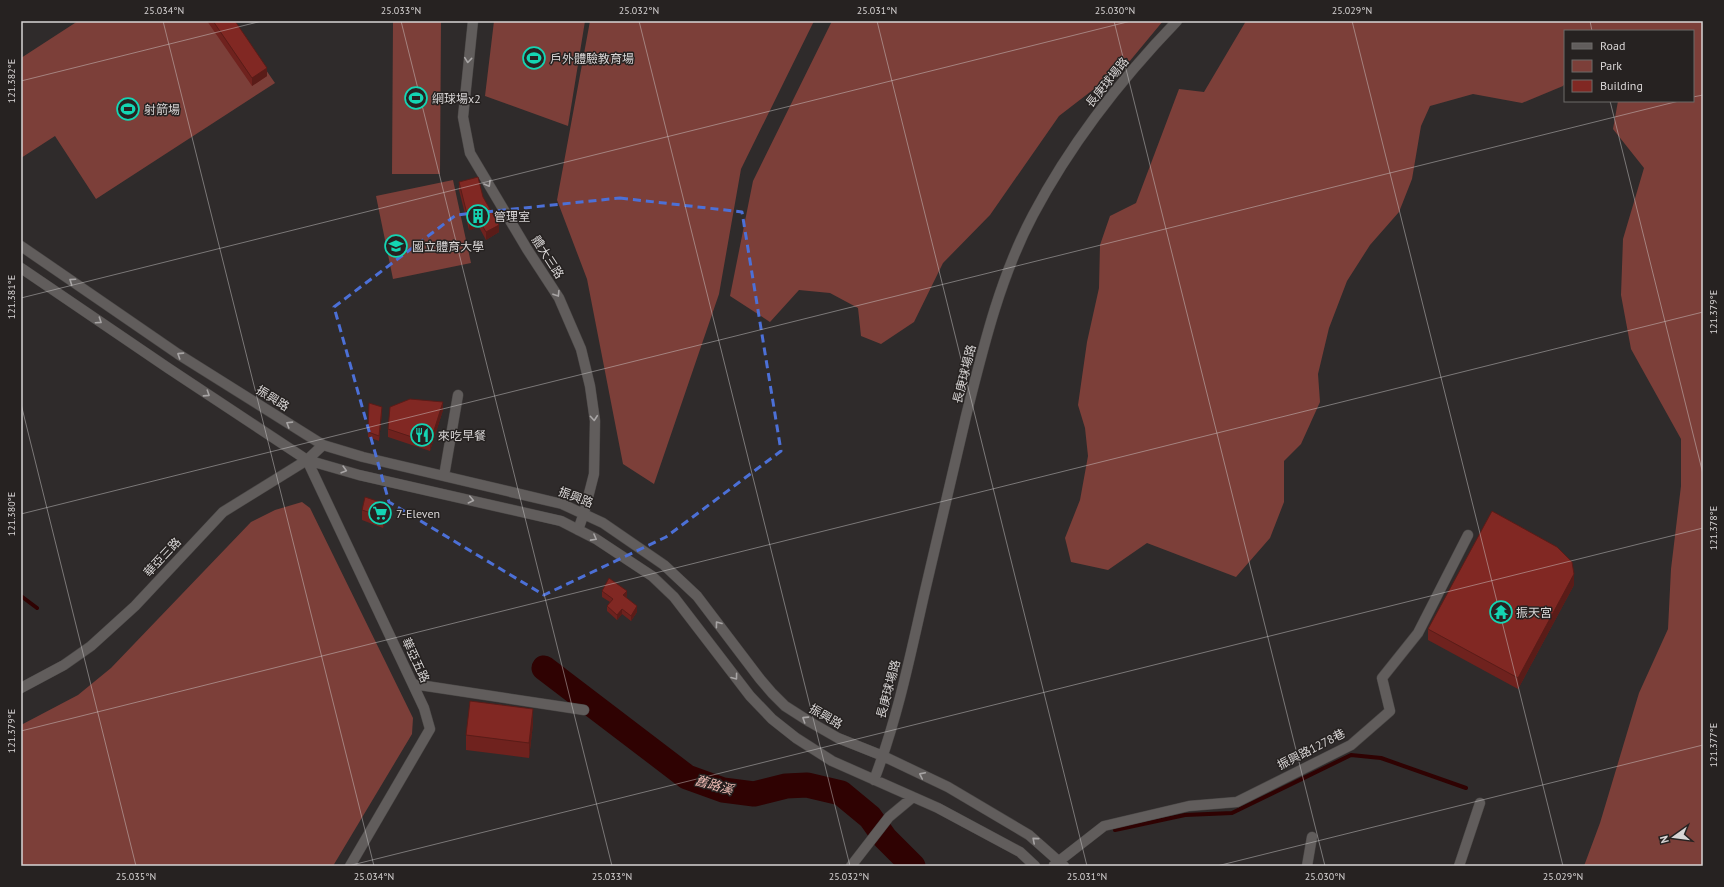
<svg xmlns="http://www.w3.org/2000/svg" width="1724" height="887" font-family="'PT Sans','Noto Sans TC',sans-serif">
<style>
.green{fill:#7c3f39}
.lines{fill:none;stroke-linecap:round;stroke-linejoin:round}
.stream{stroke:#2f0202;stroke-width:4}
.river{stroke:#2f0202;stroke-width:25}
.minor-casing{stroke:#494645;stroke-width:11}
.minor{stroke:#615d5c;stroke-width:10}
.wall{fill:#6f221e}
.shaded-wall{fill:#5a1c18}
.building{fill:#812823;stroke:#5a1c18}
.oneway{stroke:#a8a5a5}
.marked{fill:none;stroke:#4c70d7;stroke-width:3;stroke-dasharray:8 5;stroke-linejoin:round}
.ticks{fill:none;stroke:#d8d5d5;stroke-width:1;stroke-opacity:0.45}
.labels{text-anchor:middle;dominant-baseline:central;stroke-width:3;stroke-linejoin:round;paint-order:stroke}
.poi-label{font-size:12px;fill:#d8d5d5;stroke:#262221;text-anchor:start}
.street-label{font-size:12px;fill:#d8d5d5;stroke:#262221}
.water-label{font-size:13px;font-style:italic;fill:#efbbb4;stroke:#262221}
.neatline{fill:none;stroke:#d8d5d5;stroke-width:1.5}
.ticks-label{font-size:10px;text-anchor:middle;fill:#d8d5d5}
</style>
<rect width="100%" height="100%" fill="#2f2b2b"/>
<!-- green -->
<path class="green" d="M78,21H232L275,83L96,199L55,136L21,158V58Z
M393,21H441L440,174H392Z
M494,21H585L568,126L485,96Z
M590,21H814L741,169L719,294L654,484L623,464L587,279L557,200Z
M832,21H1163L1129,62L1059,116L990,215L943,263L914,322L881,344L861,336L858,308L830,293L799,290L770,322L730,296L753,181Z
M1246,21H1703V866H1584L1600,823L1639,693L1668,629L1671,569L1681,486V439L1631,349L1621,295L1623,239L1644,168L1613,129L1618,101H1693V31H1565V83L1563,86L1522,103L1473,94L1430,106L1421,126L1412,179L1399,212L1370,245L1347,281L1329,328L1318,374L1320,402L1301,444L1284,461V502L1270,538L1236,577L1147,543L1108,570L1071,562L1065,538L1080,500L1088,456L1085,428L1078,405L1087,342L1099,288L1100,245L1110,216L1136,203L1179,89L1204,92Z
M453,180L471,263L393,279L376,196Z
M302,502L310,508L413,718L412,734L333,866H21V725L78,695L111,668L251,522L275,510Z"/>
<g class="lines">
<!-- stream -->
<path class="stream" d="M21,596L37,608
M1115,830L1185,815L1232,813L1351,755L1381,758L1466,788"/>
<!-- river -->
<path class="river" d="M544,668L687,777L723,790L754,794L786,786L807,785L841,793L870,817L885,838L913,866"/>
<!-- minor casing -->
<g class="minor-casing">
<path id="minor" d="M473,21L463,117L470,153L527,249L559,298L581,349L590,386L595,421L594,474L584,513L578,530
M21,246L178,354L323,445L363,457L562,504L603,523L664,565L697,596L760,679L772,693L785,706L810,722L838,738L883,756L948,787L1029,835L1064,866
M21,268L168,368L307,460L359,475L561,521L596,539L652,576L674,597L750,696L772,719L796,738L832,761L938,808L1020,852L1035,866
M307,460L407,672L424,708L430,729L350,866
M444,476L458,395
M413,684L584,710
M21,688L64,665L91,646L135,606L223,512L307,460L323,445
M874,780C897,720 910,657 924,595C938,535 952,476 966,416C983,348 1000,277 1033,215C1071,143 1121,79 1177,21
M1054,865L1104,826L1189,806L1237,802L1351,745L1390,711L1382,678L1418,633L1468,535
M851,866L889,817L913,797
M1307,866L1312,837
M1459,866L1480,803"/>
</g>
<!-- minor -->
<use href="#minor" class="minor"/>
</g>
<!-- wall -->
<path class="wall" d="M207,21H235L267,76L252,86Z
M459,182L483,197L499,232L486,240L479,227L469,230L459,190Z
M369,403L382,412L379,441L368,437Z
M443,410L430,451L388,437V429Z
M362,510L389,515L383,528L362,520Z
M1574,585L1518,689L1428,640V629Z
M602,591L627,596L626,597L637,612L631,621L622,614L617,620L607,611V606L610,602L602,597Z
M533,724L529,758L466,750V735Z"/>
<!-- shaded-wall -->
<path class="shaded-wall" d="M267,68V76L252,86V78Z
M479,220V227L469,230V222Z
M499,225V232L486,240V232Z
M443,402V410L430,451V443Z
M382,407V412L379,441V436Z
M389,505V515L383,528V517Z
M1574,574V585L1518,689V678Z
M627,591V596L623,601V595Z
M637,606V612L631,621V616Z
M622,609V614L617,620V615Z
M533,709V724L529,758V743Z"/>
<!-- building -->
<path class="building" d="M213,21H235L267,68L252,78Z
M478,177L483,197L499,225L486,232L479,220L469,222L459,182Z
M410,399L443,402L430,443L388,429L390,407Z
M369,403L382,407L379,436L368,432Z
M365,497L389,505L383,517L362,510Z
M1492,511L1557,547L1572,562L1574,574L1518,678L1428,629Z
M609,578L627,591L623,595L637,606L631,616L622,609L617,615L607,606L613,599L602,591Z
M470,701L533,709L529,743L466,735Z"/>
<!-- one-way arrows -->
<defs><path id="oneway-chevron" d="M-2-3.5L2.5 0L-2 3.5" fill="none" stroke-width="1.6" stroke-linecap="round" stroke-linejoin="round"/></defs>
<g class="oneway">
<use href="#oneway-chevron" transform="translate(468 60) rotate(96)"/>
<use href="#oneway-chevron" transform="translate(488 184) rotate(60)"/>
<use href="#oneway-chevron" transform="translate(72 281) rotate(-146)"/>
<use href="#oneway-chevron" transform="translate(557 294) rotate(58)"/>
<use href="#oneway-chevron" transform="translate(99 321) rotate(34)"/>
<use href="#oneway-chevron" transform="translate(180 355) rotate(-147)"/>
<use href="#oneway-chevron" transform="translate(207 394) rotate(33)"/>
<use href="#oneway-chevron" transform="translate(594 418) rotate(85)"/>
<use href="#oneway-chevron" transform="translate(289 424) rotate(-148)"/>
<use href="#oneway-chevron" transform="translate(344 470) rotate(16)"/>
<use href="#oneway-chevron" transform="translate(471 500) rotate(13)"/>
<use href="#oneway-chevron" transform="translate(594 538) rotate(29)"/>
<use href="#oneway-chevron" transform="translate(718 624) rotate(-127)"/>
<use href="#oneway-chevron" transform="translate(735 677) rotate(53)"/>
<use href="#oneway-chevron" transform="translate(805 719) rotate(-147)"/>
<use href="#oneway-chevron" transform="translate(922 775) rotate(-154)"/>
<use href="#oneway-chevron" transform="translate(1035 840) rotate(-139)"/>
</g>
<!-- marked area -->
<path class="marked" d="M620,198L742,212L781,451L666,537L544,595L389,502L334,307L456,215Z"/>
<!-- ticks -->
<path class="ticks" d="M163,21L374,866M401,21L612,866M639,21L850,866M877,21L1087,866M1114,21L1325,866M1352,21L1563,866M1590,21L1592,31M21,81L262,21M1693,97L1703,95M1610,101L1703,474M21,298L1131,21M21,404L136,866M21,514L1679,101M21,731L1703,312M348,866L1703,528M1217,866L1703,745"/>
<!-- icons -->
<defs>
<g id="stadium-ring" transform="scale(1.15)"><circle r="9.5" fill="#262221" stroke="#14d5b3" stroke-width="1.5"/><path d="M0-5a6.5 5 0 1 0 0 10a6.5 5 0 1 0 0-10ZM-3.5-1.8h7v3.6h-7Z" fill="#14d5b3"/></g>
<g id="building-ring" transform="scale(1.15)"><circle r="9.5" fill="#262221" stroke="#14d5b3" stroke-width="1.5"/><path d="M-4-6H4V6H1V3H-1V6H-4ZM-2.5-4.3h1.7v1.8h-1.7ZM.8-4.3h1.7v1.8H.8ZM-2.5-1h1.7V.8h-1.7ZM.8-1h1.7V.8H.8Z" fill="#14d5b3"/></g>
<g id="school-ring" transform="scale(1.15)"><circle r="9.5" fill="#262221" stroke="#14d5b3" stroke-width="1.5"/><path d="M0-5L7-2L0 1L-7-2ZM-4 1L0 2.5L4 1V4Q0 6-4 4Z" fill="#14d5b3"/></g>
<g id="restaurant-ring" transform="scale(1.15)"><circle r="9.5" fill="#262221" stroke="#14d5b3" stroke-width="1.5"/><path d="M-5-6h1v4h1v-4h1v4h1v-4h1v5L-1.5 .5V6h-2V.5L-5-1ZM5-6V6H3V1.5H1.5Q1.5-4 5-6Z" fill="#14d5b3"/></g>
<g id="supermarket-ring" transform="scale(1.15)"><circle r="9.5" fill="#262221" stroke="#14d5b3" stroke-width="1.5"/><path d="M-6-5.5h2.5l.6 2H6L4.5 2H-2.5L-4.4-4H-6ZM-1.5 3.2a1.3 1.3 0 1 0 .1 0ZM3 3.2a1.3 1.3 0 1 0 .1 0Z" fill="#14d5b3"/></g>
<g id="temple-ring" transform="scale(1.15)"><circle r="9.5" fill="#262221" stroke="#14d5b3" stroke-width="1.5"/><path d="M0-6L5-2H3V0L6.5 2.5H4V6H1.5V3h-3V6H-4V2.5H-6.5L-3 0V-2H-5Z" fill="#14d5b3"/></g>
</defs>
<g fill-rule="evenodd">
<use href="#stadium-ring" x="534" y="58"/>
<use href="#stadium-ring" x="416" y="98"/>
<use href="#stadium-ring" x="128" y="109"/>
<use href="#building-ring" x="478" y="216"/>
<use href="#school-ring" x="396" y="246"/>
<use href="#restaurant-ring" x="422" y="435"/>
<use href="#supermarket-ring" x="380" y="513"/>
<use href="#temple-ring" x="1501" y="612"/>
</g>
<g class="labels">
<!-- poi labels -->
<g class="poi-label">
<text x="550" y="58">戶外體驗教育場</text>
<text x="432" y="98">網球場x2</text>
<text x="144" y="109">射箭場</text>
<text x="494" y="216">管理室</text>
<text x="412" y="246">國立體育大學</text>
<text x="438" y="435">來吃早餐</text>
<text x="396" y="513">7-Eleven</text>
<text x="1516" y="612">振天宮</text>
</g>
<!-- street labels -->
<g class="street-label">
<text transform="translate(1107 82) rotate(-51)">長庚球場路</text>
<text transform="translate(548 257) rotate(57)">體大三路</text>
<text transform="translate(964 374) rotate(-76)">長庚球場路</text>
<text transform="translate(273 398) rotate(32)">振興路</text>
<text transform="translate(576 497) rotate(21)">振興路</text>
<text transform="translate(162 557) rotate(-47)">華亞三路</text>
<text transform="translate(416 660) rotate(65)">華亞五路</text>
<text transform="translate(888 689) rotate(-75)">長庚球場路</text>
<text transform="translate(826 716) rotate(30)">振興路</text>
<text transform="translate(1311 749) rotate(-27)">振興路1278巷</text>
</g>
<!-- water labels -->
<g class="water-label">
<text transform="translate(714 785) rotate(16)">舊路溪</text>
</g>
</g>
<!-- border -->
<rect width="1724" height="887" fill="none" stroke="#262221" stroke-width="44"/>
<!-- legend -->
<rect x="1564" y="30" width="130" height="72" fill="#262221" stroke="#6d6a69"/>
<rect x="1572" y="43" width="20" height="6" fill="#615d5c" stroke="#6d6a69"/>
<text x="1600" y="50" font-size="12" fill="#d8d5d5">Road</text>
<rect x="1572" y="60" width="20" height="12" fill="#7c3f39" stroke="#6d6a69"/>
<text x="1600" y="70" font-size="12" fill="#d8d5d5">Park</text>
<rect x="1572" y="80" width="20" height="12" fill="#812823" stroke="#6d6a69"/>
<text x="1600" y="90" font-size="12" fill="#d8d5d5">Building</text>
<!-- north arrow -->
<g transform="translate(1674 837) rotate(256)" stroke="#262221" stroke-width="3" paint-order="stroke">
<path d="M0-3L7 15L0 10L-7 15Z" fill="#d8d5d5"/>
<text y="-6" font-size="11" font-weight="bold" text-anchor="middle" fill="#d8d5d5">N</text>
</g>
<rect x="22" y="22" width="1680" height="843" class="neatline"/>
<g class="ticks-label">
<text x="164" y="14">25.034°N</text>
<text x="401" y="14">25.033°N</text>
<text x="639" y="14">25.032°N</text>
<text x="877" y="14">25.031°N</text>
<text x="1115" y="14">25.030°N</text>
<text x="1352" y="14">25.029°N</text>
<text transform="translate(11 81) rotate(-90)" y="4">121.382°E</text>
<text transform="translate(11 297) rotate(-90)" y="4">121.381°E</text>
<text transform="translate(1713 312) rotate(-90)" y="4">121.379°E</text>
<text transform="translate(11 514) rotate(-90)" y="4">121.380°E</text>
<text transform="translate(1713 528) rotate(-90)" y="4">121.378°E</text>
<text transform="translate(11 731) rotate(-90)" y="4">121.379°E</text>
<text transform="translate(1713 745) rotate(-90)" y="4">121.377°E</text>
<text x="136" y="880">25.035°N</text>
<text x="374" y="880">25.034°N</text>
<text x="612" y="880">25.033°N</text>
<text x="849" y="880">25.032°N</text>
<text x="1087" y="880">25.031°N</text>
<text x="1325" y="880">25.030°N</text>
<text x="1563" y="880">25.029°N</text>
</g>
</svg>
